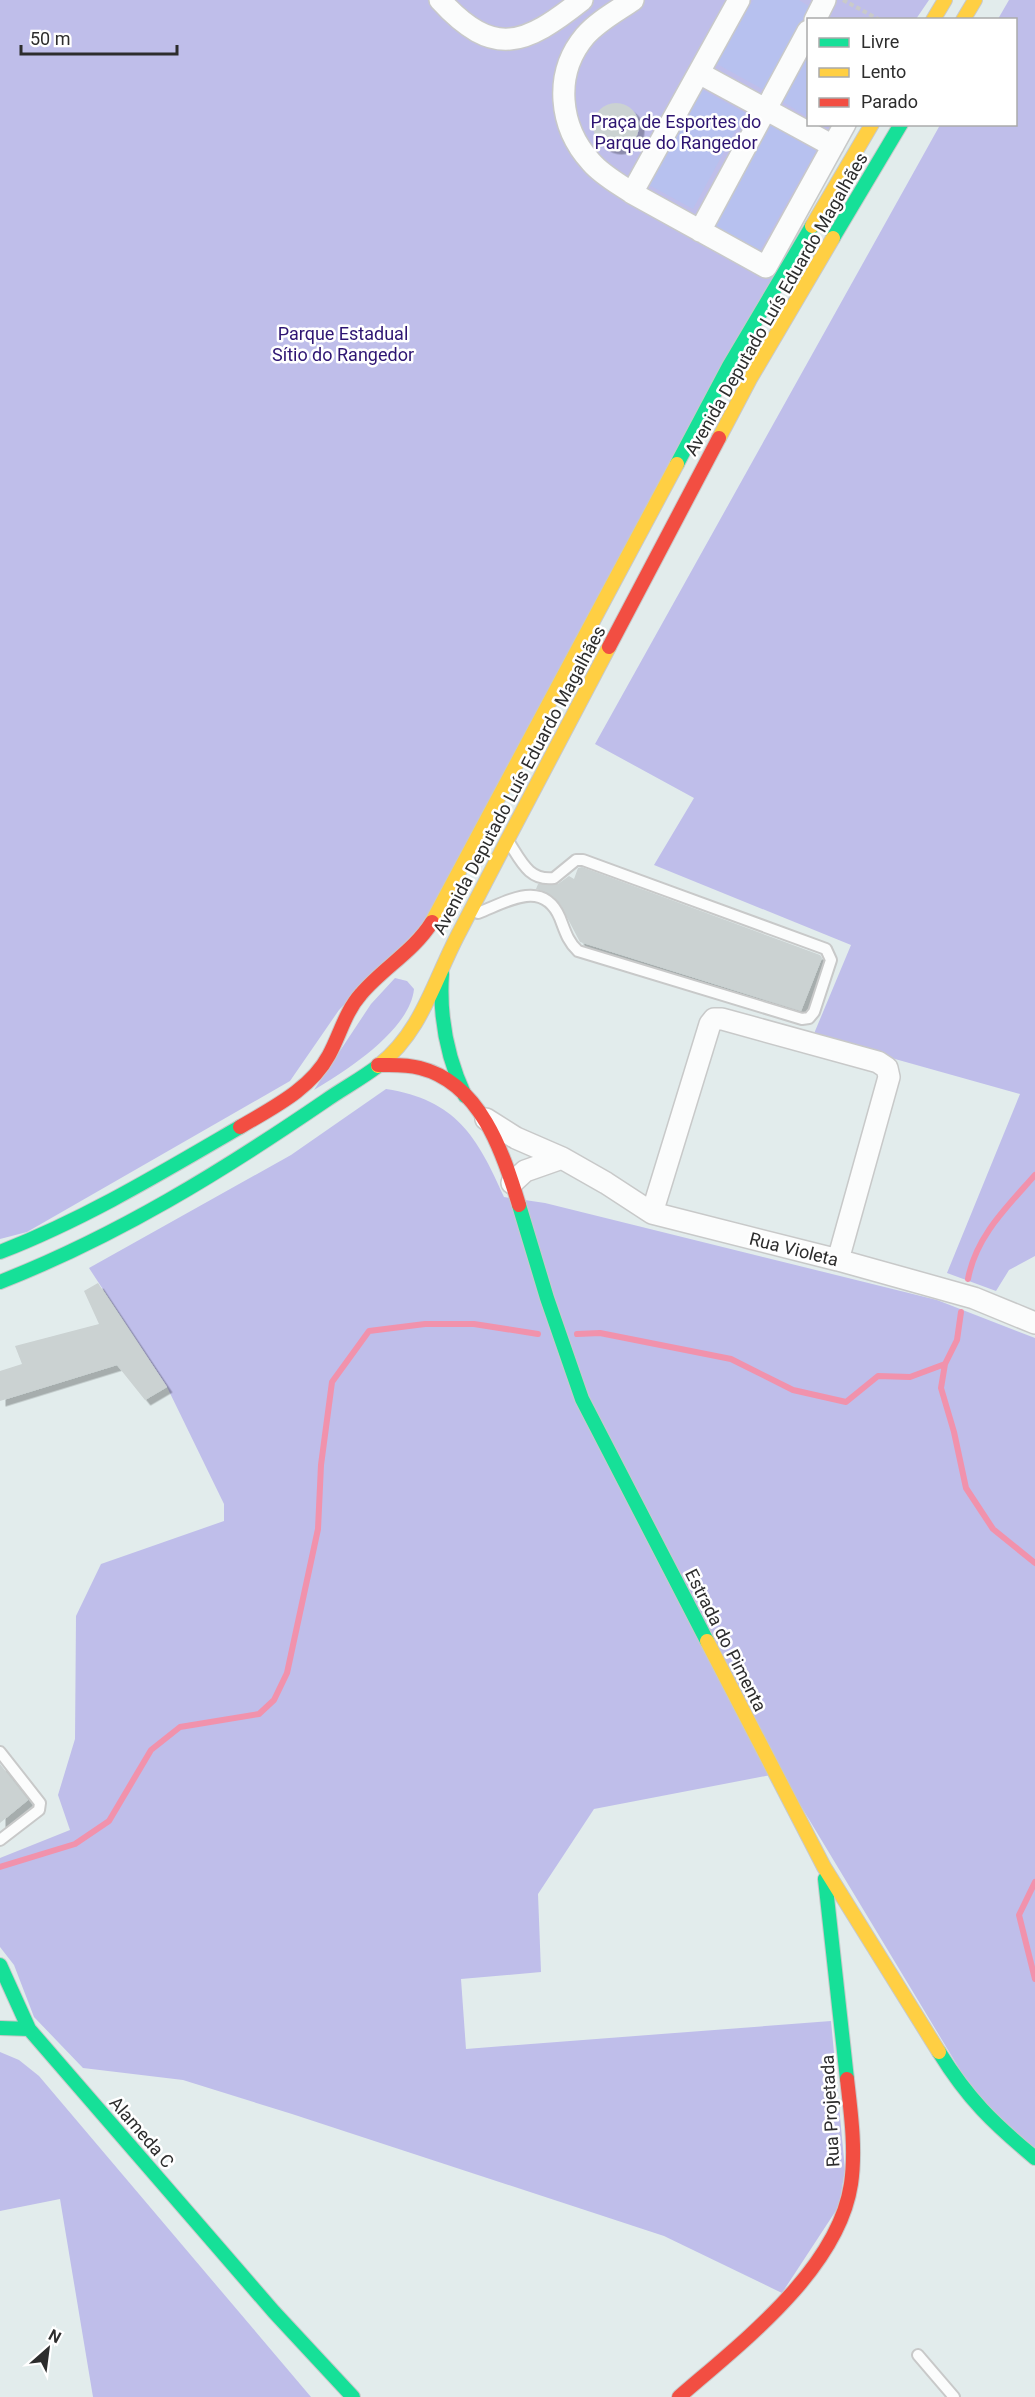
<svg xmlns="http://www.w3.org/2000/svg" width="1035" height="2397" font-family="Roboto,sans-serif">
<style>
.green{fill:#bfbeea}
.pitch{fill:#b7c1ef}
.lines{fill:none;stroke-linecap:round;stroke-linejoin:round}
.stream{stroke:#f192ac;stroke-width:6}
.building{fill:#cbd2d2;filter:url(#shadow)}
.lane-casing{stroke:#c8c9c9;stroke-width:14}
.street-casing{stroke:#c8c9c9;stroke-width:24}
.fast-casing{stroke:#c8c9c9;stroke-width:16}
.slow-casing{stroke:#c8c9c9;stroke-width:16}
.jam-casing{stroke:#c8c9c9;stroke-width:16}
.path{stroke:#c9caca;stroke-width:4;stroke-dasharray:4.5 3;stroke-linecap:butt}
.lane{stroke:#fbfcfc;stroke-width:10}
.street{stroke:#fbfcfc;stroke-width:21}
.fast{stroke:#16e098;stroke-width:14}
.slow{stroke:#ffcf43;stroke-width:14}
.jam{stroke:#f24e42;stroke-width:14}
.labels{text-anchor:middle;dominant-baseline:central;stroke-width:5;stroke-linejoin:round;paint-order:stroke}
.park-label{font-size:18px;fill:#2e1572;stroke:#fff}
.street-label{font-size:18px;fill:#2d2d2d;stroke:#fff}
</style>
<defs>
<filter id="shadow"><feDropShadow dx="5.5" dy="5.5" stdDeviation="0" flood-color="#0004"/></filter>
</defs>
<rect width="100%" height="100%" fill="#e2ecec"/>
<!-- green -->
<path class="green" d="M0,0H929L916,19L808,20V124L856,125L422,925L339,1010L290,1081L27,1232L0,1239Z
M1009,0H1035V1256L1009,1270L996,1291L947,1273L1020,1094L813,1036L851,945L654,865L694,798L595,744L940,125L1016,124V20L998,19Z
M395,978L407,981L414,989C410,1030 346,1071 314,1090L371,1004Z
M386,1089C456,1100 477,1136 504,1197L545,1203L937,1300L1035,1338V2149L983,2108L781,1773L594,1809L538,1894L541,1972L461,1979L466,2049L831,2021L845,2170L839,2206L782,2293L664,2236L292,2114L183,2080L83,2068L34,2017L14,1965L0,1947V1858L70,1830L58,1795L75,1739L76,1616L101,1564L224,1521V1504L167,1387L89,1268L291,1155Z
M0,2052L19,2060L39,2076L311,2397H93L60,2199L0,2211Z"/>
<!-- pitch -->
<path class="pitch" d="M753,0H799L810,7L764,90L717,64Z
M808,56V117L783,102Z
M701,89L745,113L693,209L649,185Z
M770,125L816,151L759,252L713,227Z"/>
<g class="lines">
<!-- stream -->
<path class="stream" d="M968,1279C976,1236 1007,1207 1035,1175
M577,1334L600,1333L731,1359L793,1390L846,1402L878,1376L910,1377L945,1364L957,1340L961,1312
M945,1364L941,1388L954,1432L966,1488L993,1529L1035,1563
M0,1867L75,1844L109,1821L151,1750L180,1727L259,1714L274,1700L287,1673L318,1529L321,1465L332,1382L369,1331L425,1324H474L538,1334
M1035,1882L1019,1915L1035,1979"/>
</g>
<!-- building -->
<path class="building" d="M593 126a23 23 0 1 1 46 0a23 23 0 1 1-46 0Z
M582,867L820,955L822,958L801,1011L580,942L559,902L548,893L536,889L538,884H558L569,876L574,879L578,868Z
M98,1283L167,1387L145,1400L117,1365L0,1401V1371L22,1364L15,1346L99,1324L84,1291Z
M0,1764L28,1800L0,1823Z"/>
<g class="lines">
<!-- lane casing -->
<g class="lane-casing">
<path id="lane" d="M478,913C507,902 543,878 560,918C565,931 568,942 578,951L802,1019L809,1018L814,1012L831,960L826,949L583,860H576L554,878C530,881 522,863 510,844
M0,1752L40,1803L39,1810L0,1840
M918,2355L954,2397"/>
</g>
<!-- street casing -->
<g class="street-casing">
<path id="street" d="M440,0C494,59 525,45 582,0
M739,0L632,193L766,267L845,124
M815,20L825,0
M699,73L833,146
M632,193C619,184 602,175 591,162C559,127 553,74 585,36C598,21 617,11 633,0
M700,231L808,31
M486,1119L516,1138L562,1158L606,1183L652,1213L838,1260L974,1298L1035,1323
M512,1183L525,1171L562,1158
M652,1213L710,1024L714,1019H722L878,1062L887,1068L889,1077L838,1260"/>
</g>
<!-- fast casing -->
<g class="fast-casing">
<path id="fast" d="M833,238L901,124
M677,464L729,366L812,226
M442,974C439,1017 447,1057 465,1096
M519,1205L547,1298L582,1399L707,1641
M0,1252C85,1219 161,1173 240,1127
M0,1282C117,1236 221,1172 325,1101C342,1089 361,1079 378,1066
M825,1879L847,2079
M0,1965L29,2029L274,2312L353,2397
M0,2028L29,2029
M939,2052C968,2099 993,2123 1035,2158"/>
</g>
<!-- slow casing -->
<g class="slow-casing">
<path id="slow" d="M933,20L945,0
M963,20L975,0
M812,226L872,124
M719,438L750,379L833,238
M432,922L677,464
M378,1066C423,1031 434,979 460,931C509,836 559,742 609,647
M707,1641L824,1867L939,2052"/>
</g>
<!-- jam casing -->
<g class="jam-casing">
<path id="jam" d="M609,647L719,438
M378,1065C392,1065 406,1064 420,1068C480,1083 503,1152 519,1205
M240,1127C272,1108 311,1089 329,1055C340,1035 345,1012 361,994C383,968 414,951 432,922
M679,2397C741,2343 838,2270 851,2184C856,2150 851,2114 847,2079"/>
</g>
<!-- path -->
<path class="path" d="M843,0L880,20"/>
<!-- lane -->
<use href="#lane" class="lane"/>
<!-- street -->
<use href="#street" class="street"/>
<!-- fast -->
<use href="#fast" class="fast"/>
<!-- slow -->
<use href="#slow" class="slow"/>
<!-- jam -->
<use href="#jam" class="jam"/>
</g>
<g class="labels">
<!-- park labels -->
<g class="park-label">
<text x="676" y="121">Praça de Esportes do<tspan x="676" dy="21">Parque do Rangedor</tspan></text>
<text x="343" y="333">Parque Estadual<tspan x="343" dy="21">Sítio do Rangedor</tspan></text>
</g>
<!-- street labels -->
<g class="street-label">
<text transform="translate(776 304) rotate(-60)">Avenida Deputado Luís Eduardo Magalhães</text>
<text transform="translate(519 780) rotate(-62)">Avenida Deputado Luís Eduardo Magalhães</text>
<text transform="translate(794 1249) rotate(14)">Rua Violeta</text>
<text transform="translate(726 1640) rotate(63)">Estrada do Pimenta</text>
<text transform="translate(830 2111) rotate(-93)">Rua Projetada</text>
<text transform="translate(142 2132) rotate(49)">Alameda C</text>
</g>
</g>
<!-- legend -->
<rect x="807" y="18" width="210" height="108" fill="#ffffff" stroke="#ababab" stroke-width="1.5"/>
<rect x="819" y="38" width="30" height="9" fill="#16e098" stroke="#ababab" stroke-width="1.5"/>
<text x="861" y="48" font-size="18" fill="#2d2d2d">Livre</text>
<rect x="819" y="68" width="30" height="9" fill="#ffcf43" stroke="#ababab" stroke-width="1.5"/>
<text x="861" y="78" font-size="18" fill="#2d2d2d">Lento</text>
<rect x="819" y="98" width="30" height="9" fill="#f24e42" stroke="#ababab" stroke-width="1.5"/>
<text x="861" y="108" font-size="18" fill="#2d2d2d">Parado</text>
<!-- north arrow -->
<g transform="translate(48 2349) rotate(28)" stroke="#ffffff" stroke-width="4.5" paint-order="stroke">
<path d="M0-4.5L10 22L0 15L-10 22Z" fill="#2d2d2d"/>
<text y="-9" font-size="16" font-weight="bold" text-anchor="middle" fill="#2d2d2d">N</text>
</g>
<!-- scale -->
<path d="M21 45v9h156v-9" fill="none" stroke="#2d2d2d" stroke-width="3"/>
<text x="30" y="45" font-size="18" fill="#2d2d2d" stroke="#ffffff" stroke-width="4.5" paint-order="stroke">50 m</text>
</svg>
